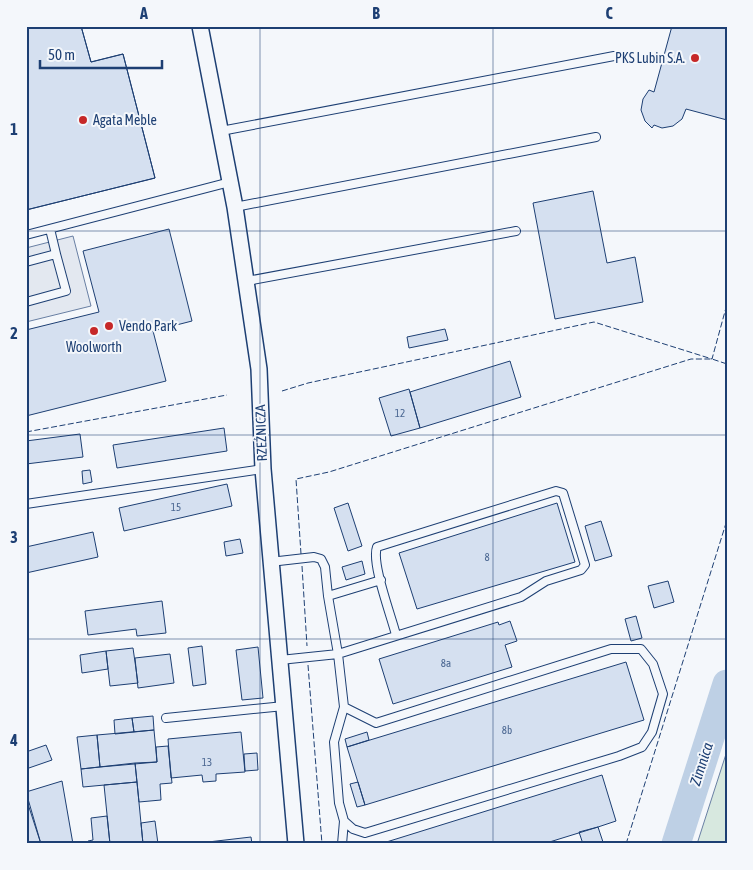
<svg xmlns="http://www.w3.org/2000/svg" width="753" height="870" font-family="'Asap Condensed',sans-serif">
<style>
.green{fill:#d7e8df;stroke:#687fa3}
.parking{fill:#e3e8f0;stroke:#687fa3}
.lines{fill:none;stroke-linecap:round;stroke-linejoin:round}
.river{stroke:#bed0e5;stroke-width:29}
.building{fill:#d5e0f0;stroke:#1d3f73}
.lane-casing{stroke:#1d3f73;stroke-width:10}
.street-casing{stroke:#1d3f73;stroke-width:18}
.lane{stroke:#f4f7fb;stroke-width:8}
.street{stroke:#f4f7fb;stroke-width:15}
.fence{stroke:#1d3f73;stroke-width:1;stroke-dasharray:6 2.5;stroke-linecap:butt}
.grid{fill:none;stroke:#1d3f73;stroke-width:1;stroke-opacity:0.55}
.poi-dot{fill:#c62828;stroke:#f4f7fb;stroke-width:2}
.labels{text-anchor:middle;dominant-baseline:central;stroke-width:4;stroke-linejoin:round;paint-order:stroke}
.number-label{font-size:11px;fill:#4b6792}
.poi-label{font-size:14px;fill:#1d3f73;stroke:#f4f7fb;text-anchor:start}
.street-label{font-size:14px;fill:#1d3f73;stroke:#f4f7fb}
.water-label{font-size:15px;font-style:italic;fill:#1d3f73;stroke:#f4f7fb}
.neatline{fill:none;stroke:#1d3f73;stroke-width:2}
.grid-label{font-size:16px;text-anchor:middle;font-weight:bold;fill:#1d3f73}
</style>
<rect width="100%" height="100%" fill="#f4f7fb"/>
<!-- green -->
<path class="green" d="M727,751V844H697Z"/>
<!-- parking -->
<path class="parking" d="M73,236L91,306L26,322V248Z"/>
<g class="lines">
<!-- river -->
<path class="river" d="M676,844L727,684"/>
</g>
<!-- building -->
<path class="building" d="M33,26H81L91,62L123,54L155,178L26,210V28Z
M33,26H81L91,62L123,54L155,178L26,210V28Z
M672,26H727V120L686,109L682,119L673,126L662,128L654,125L652,128L645,121L641,110L643,99L649,90L654,92Z
M593,191L607,263L635,257L643,302L555,319L533,203Z
M169,229L192,321L153,331L166,381L26,416V330L99,312L83,251Z
M445,329L448,340L409,348L407,337Z
M510,361L521,397L420,428L410,392Z
M409,389L420,428L391,436L379,398Z
M224,428L227,451L117,468L113,445Z
M80,434L83,457L26,464V441Z
M90,470L92,482L83,484L82,471Z
M227,484L232,506L124,531L119,508Z
M348,503L362,546L348,551L334,508Z
M557,503L575,562L417,609L399,553Z
M601,521L612,556L595,561L585,526Z
M93,532L98,557L26,573V547Z
M240,539L243,553L226,556L224,542Z
M362,561L365,574L346,580L342,567Z
M668,581L674,602L654,608L648,586Z
M162,601L166,633L137,636L136,629L88,635L85,611Z
M636,616L642,638L631,641L625,619Z
M510,621L517,641L505,645L512,667L393,704L379,659L498,622L499,625Z
M202,646L206,684L193,686L188,648Z
M258,647L263,698L242,700L236,650Z
M133,648L138,683L110,686L106,651Z
M106,651L108,669L82,673L80,655Z
M170,654L174,683L138,688L135,658Z
M626,662L644,720L365,805L347,747Z
M153,716L154,730L134,732L132,718Z
M132,718L134,732L115,734L114,720Z
M154,730L157,762L100,767L97,735Z
M241,732L245,772L216,774V781L203,782L202,775L171,778L168,739Z
M367,732L369,740L347,747L345,739Z
M97,735L100,767L81,769L77,737Z
M46,745L52,760L26,769V752Z
M168,746L172,783L160,784L161,800L139,802L135,763L157,762L156,747Z
M257,753L258,770L245,771L244,754Z
M135,763L137,782L83,787L81,769Z
M602,775L616,821L598,827L543,844H380Z
M62,781L73,844H41L26,792Z
M137,782L143,844H110L104,785Z
M358,782L365,805L357,807L350,784Z
M26,798L41,844H26Z
M107,816L110,844H88V841L93,840L91,818Z
M155,821L158,844H143L141,823Z
M598,827L603,842L583,844L579,832Z
M251,837L252,844H209L208,842Z"/>
<g class="lines">
<!-- lane casing -->
<g class="lane-casing">
<path id="lane" d="M221,131L614,56
M235,207L596,137
M26,235L230,182
M26,262L56,254L50,229
M247,281L516,231
M26,302L66,291L56,254
M26,504L263,469
M270,562L314,557L321,559L325,567L328,596
M381,580L328,596L338,654L521,597L546,581L581,570L585,565L563,493L556,491L377,547C371,563 391,615 396,635
M280,660L338,654L344,707L334,742L339,803L344,821L353,829L365,833L619,756L642,747L652,732L663,694L653,664L641,649H611L376,723L344,707
M166,718L284,706
M342,844L344,821"/>
</g>
<!-- street casing -->
<g class="street-casing">
<path id="street" d="M200,26L235,207L259,369L263,469L296,844"/>
</g>
<!-- lane -->
<use href="#lane" class="lane"/>
<!-- street -->
<use href="#street" class="street"/>
<!-- fence -->
<path class="fence" d="M282,391L308,383L594,322L712,359L727,304
M26,432L227,395
M301,554L296,479L329,472L691,359H712L727,364
M302,566L307,646
M308,665L322,844
M626,844L727,520"/>
</g>
<!-- grid -->
<path class="grid" d="M260,26V844M493,26V844M26,231H727M26,435H727M26,639H727"/>
<!-- markers -->
<g class="poi-dot">
<circle cx="695" cy="58" r="5"/>
<circle cx="83" cy="120" r="5"/>
<circle cx="109" cy="326" r="5"/>
<circle cx="94" cy="331" r="5"/>
</g>
<g class="labels">
<!-- number labels -->
<g class="number-label">
<text x="400" y="413">12</text>
<text x="176" y="507">15</text>
<text x="487" y="557">8</text>
<text x="446" y="663">8a</text>
<text x="507" y="730">8b</text>
<text x="207" y="762">13</text>
</g>
<!-- poi labels -->
<g class="poi-label">
<text x="685" y="58" text-anchor="end">PKS Lubin S.A.</text>
<text x="93" y="120">Agata Meble</text>
<text x="119" y="326">Vendo Park</text>
<text x="94" y="347" text-anchor="middle">Woolworth</text>
</g>
<!-- street labels -->
<g class="street-label">
<text transform="translate(261 433) rotate(-92)">RZEŹNICZA</text>
</g>
<!-- water labels -->
<g class="water-label">
<text transform="translate(701 764) rotate(-72)">Zimnica</text>
</g>
</g>
<!-- border -->
<rect width="753" height="870" fill="none" stroke="#f4f7fb" stroke-width="55"/>
<!-- scale -->
<path d="M40 60v8h122v-8" fill="none" stroke="#1d3f73" stroke-width="2.5"/>
<text x="48" y="60" font-size="15" fill="#1d3f73" stroke="#f4f7fb" stroke-width="4" paint-order="stroke">50 m</text>
<rect x="28" y="28" width="698" height="814" class="neatline"/>
<g class="grid-label">
<text x="144" y="19">A</text>
<text x="376" y="19">B</text>
<text x="609" y="19">C</text>
<text x="14" y="135">1</text>
<text x="14" y="339">2</text>
<text x="14" y="543">3</text>
<text x="14" y="746">4</text>
</g>
</svg>
